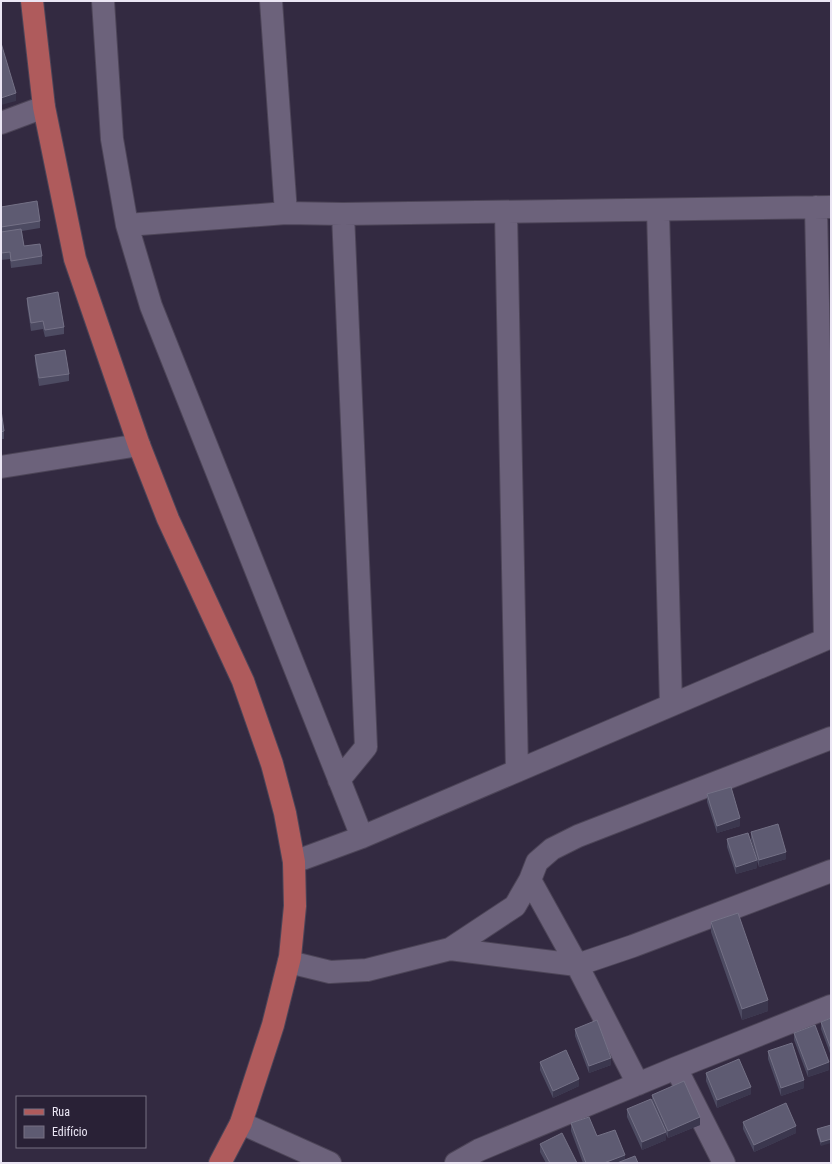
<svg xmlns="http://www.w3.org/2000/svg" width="832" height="1164" font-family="'Roboto Condensed',sans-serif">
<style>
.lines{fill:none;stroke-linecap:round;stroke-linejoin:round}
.minor-casing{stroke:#4d4558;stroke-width:24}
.major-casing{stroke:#4d4558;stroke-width:24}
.minor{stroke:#6c627b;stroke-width:22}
.major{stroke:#af5b5c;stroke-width:22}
.wall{fill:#4d4b62}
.shaded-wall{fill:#3b374e}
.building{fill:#5e5b72;stroke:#747186}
</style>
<rect width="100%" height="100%" fill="#332a41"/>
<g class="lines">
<!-- minor casing -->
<g class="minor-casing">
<path id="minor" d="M103,1L112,139L127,225L151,306L362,837
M271,1L286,213
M1,123L44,107
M816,207L825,639
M658,210L671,705
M506,212L517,771
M127,225L286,213L343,214L831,207
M1,467L139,445
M339,780L366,747L343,214
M294,862L362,837L831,637
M530,880L577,965L638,1084
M450,949L577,965L633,946L831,871
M289,962L330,972L367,970L450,949L515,906L530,880L537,862L552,849L578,836L831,738
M676,1068L724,1163
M241,1123L330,1163
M456,1163L479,1150L676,1068L831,1006"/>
</g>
<!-- major casing -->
<g class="major-casing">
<path id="major" d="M32,1L44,107L75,259L139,445L168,519L243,681L272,764L285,813L294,862L295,906L290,957L273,1025L241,1123L220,1163"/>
</g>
<!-- minor -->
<use href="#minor" class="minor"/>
<!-- major -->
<use href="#major" class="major"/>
</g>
<!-- wall -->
<path class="wall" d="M1,207L40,221V228L22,231L24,246L42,256V264L11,268L10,259L1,260Z
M27,298L64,327V334L45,337L43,329L31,331L27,305Z
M35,355L69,374V381L39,386L35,362Z
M1,410L4,431V439H1Z
M707,794L740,826L717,833L707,802Z
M751,832L786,859L759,867L751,840Z
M727,839L757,868L736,874L727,847Z
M711,922L768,1011L742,1020L711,932Z
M831,1018V1056L821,1029V1022Z
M575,1029L611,1065L589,1073L575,1036Z
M794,1033L829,1070L808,1077L794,1040Z
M768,1051L804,1088L781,1096L768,1059Z
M540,1062L579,1086L553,1098L540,1070Z
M706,1073L751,1094L717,1108L706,1081Z
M652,1095L700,1125L668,1138L666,1134V1140L642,1150L627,1117V1109L652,1101Z
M743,1122L796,1133L754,1152L743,1129Z
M571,1123L597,1136L625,1160L638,1163H583L571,1131Z
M831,1125L821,1146L817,1133V1129Z
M540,1144L577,1163H546L540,1152Z"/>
<!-- shaded-wall -->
<path class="shaded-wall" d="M16,93V101L1,105V98Z
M740,818V826L717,833V826Z
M786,852V859L759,867V860Z
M757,860V868L736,874V867Z
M768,1000V1011L742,1020V1009Z
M611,1058V1065L589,1073V1066Z
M829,1062V1070L808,1077V1070Z
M579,1079V1086L553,1098V1091Z
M804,1080V1088L781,1096V1088Z
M751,1087V1094L717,1108V1100Z
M700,1117V1125L668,1138V1131Z
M796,1126V1133L754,1152V1145Z
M666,1132V1140L642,1150V1142Z
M831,1139V1143L821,1146V1142Z
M625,1155V1163H604Z"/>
<!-- building -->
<path class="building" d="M1,43L16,93L1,98Z
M37,201L40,221L1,227V207Z
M21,229L24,246L40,244L42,256L11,261L10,252L1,253V232Z
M58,292L64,327L45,330L43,321L31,323L27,298Z
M65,350L69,374L39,378L35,355Z
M1,410L4,431L1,432Z
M731,787L740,818L717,826L707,794Z
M778,824L786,852L759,860L751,832Z
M748,833L757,860L736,867L727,839Z
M738,913L768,1000L742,1009L711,922Z
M831,1018V1049L821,1022Z
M597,1020L611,1058L589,1066L575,1029Z
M815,1025L829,1062L808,1070L794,1033Z
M792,1043L804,1080L781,1088L768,1051Z
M566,1050L579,1079L553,1091L540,1062Z
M739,1059L751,1087L717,1100L706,1073Z
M684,1081L700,1117L668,1131L652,1095Z
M651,1099L666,1132L642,1142L627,1109Z
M786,1103L796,1126L754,1145L743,1122Z
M589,1117L597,1136L615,1130L625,1155L604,1163H586L571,1123Z
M831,1125V1139L821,1142L817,1129Z
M562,1133L577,1163H550L540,1144Z
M635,1156L638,1163H617Z"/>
<!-- border -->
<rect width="832" height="1164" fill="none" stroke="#ebe6f4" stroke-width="4"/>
<!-- legend -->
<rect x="16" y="1096" width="130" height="52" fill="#292136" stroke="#777082"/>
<rect x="24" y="1109" width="20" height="6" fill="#af5b5c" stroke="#777082"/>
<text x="52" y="1116" font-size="12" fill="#ebe6f4">Rua</text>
<rect x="24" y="1126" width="20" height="12" fill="#5e5b72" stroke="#777082"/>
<text x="52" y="1136" font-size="12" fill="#ebe6f4">Edifício</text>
</svg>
